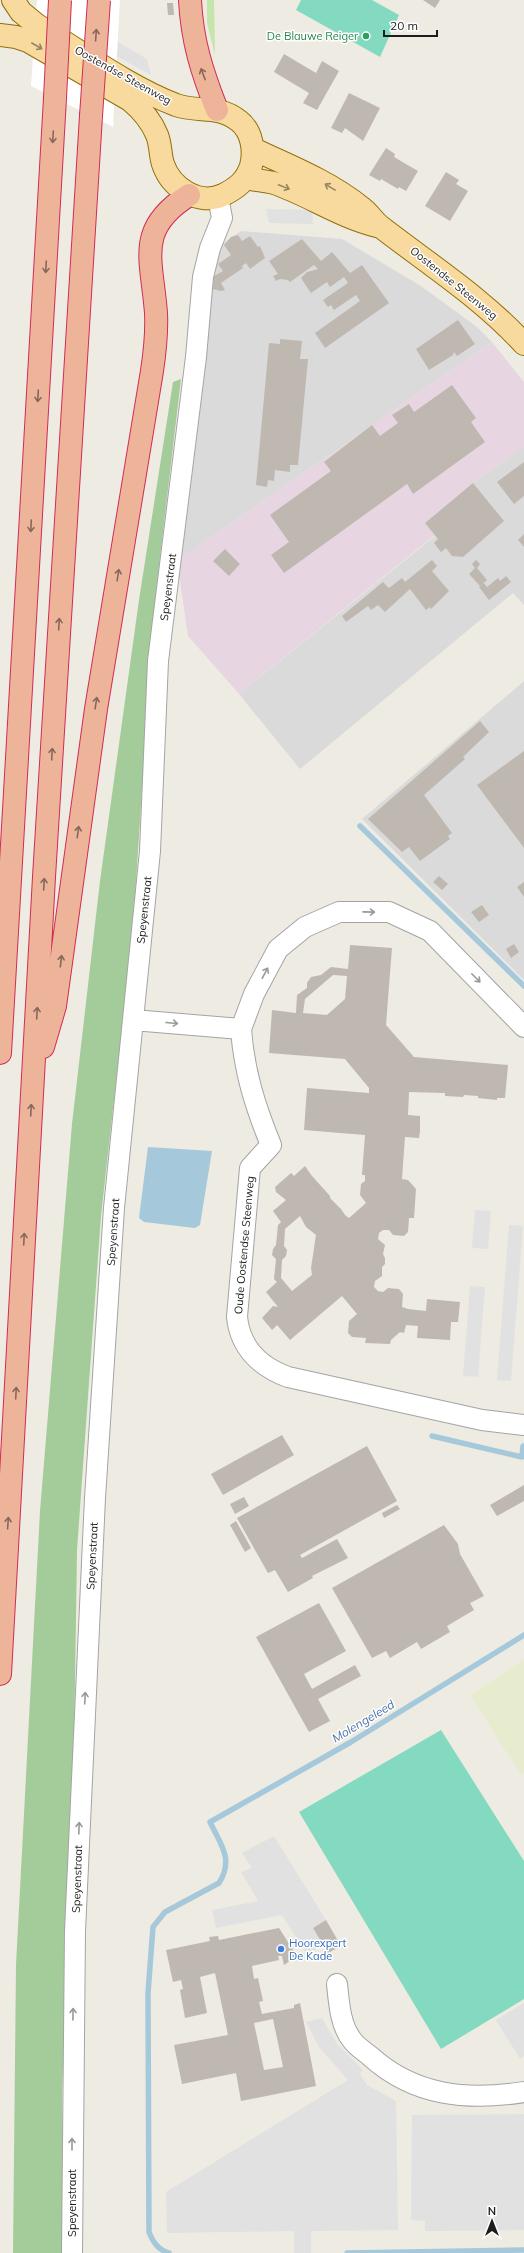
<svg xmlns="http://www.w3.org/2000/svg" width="524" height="2253" font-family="Mulish,sans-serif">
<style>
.residential{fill:#dbdada}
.industrial{fill:#e7d6e2}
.farmland{fill:#e7eccf}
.grass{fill:#c3e6ab}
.forest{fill:#a4cc9a}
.pitch{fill:#84dac1}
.parking{fill:#e1e1e1}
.water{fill:#a5c9da}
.pier{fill:#fff}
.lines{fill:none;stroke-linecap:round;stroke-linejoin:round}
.stream{stroke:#a5c9da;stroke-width:5.5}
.building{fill:#beb8b0;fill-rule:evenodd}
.minor-casing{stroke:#a4a4a4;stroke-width:22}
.primary-casing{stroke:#907006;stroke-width:24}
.trunk-casing{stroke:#d22b54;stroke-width:24}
.minor{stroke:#fff;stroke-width:20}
.primary{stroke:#f8da9f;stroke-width:22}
.trunk{stroke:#eeb49a;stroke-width:22}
.trunk-bridge-casing{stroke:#d22b54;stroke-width:24;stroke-linecap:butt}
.trunk-bridge{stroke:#eeb49a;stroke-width:22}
.oneway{stroke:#86685c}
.oneway2{stroke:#958564}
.oneway3{stroke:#999}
.leisure-dot{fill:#2e9e5b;stroke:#fff;stroke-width:1.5}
.shop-dot{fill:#3f7fe0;stroke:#fff;stroke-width:1.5}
.labels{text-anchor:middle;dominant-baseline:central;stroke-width:3;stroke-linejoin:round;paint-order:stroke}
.leisure-label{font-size:11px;fill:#27864d;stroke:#fff;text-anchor:end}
.street-label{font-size:11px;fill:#1d1d1d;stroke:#fff}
.shop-label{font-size:11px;fill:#366cbe;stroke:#fff;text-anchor:start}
.water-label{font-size:12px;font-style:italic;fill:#4e73a9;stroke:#fff}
</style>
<rect width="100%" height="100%" fill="#eeebe3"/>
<!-- residential -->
<path class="residential" d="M241,231L342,239L421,286L477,327L492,342L177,561L217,256L222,244Z
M524,446V605L513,593L300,769L239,694L435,536L425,523L473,483Z
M524,681V980L362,819Z"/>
<!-- industrial -->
<path class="industrial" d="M492,342L524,382V446L473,483L425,523L435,535L239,694L188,636L177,561Z"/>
<!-- farmland -->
<path class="farmland" d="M524,1660V1774L520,1773L470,1695Z"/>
<!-- grass -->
<path class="grass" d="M207,0H214L215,55L207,23Z"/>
<!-- forest -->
<path class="forest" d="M181,379L153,617L133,929L101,1216L77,1550L73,1816L62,2092L63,2253H13L16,1965L40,1511L72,1124L100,881L139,600L173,382Z"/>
<!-- pitch -->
<path class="pitch" d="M301,0H372L399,15L380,57L296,10Z
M441,1730L524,1861V1999L441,2049L299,1812Z"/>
<!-- parking -->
<path class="parking" d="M54,4L147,59L151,75L52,21Z
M266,209L312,210L313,224L269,223Z
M475,1210L491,1211L488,1249L472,1248Z
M509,1225L523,1226L511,1381L497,1380Z
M470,1286L485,1287L478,1377L463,1376Z
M274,1836L326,1920L313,1928L323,1944L307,1955L282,1915L216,1928L212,1910L258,1901L241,1872L252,1868L242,1853Z
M524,2003V2056L520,2059L496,2020Z
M322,2018L337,2044L363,2070L360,2074L367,2085L396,2101L398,2230L311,2231V2253H294V2231L167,2233L166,2192L348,2080L319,2047L306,2022Z
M524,2114V2230L425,2231V2221L411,2220L412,2115Z"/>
<!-- water -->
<path class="water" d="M148,1147L212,1151L200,1225L195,1228L144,1222L139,1218Z"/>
<!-- pier -->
<path class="pier" d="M37,0H120L113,127L31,86Z"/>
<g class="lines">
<!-- stream -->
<path class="stream" d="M360,826L524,986
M432,1436L522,1457L523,1446
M169,2253C158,2250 153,2242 149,2232L148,1993L153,1927L165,1912L219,1883C234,1859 221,1845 210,1822L351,1742L524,1635
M347,2253L524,2250"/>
</g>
<!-- building -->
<path class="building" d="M423,0H440L435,8Z
M167,3H173L174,15H168Z
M284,54L316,73L322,61L339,71L317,110L303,103L309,93L274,72Z
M349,93L380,108L363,141L345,128L342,133L331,128Z
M386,148L395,154L394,157L418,171L406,191L399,187L398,189L381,179L380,181L369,175Z
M446,172L459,180L456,184L468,191L450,221L425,206Z
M238,235L242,241L250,236L258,247L260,246L265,258L250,269L246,263L242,266L243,268L221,283L225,290L221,291L213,289L214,276L223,271L218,264L231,255L224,245L231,237Z
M302,239L321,261L332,252L350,273L362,265L389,303L325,348L315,333L360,301L356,295L334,310L331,305L328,307L323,300L348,283L344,277L330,287L327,282L311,293L301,278L307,272L318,269L314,265L290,282L288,280L280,279L276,281L273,276L278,274L269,261Z
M458,320L475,344L457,356L454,352L453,355L429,370L416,349Z
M280,339L302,341L300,359H308L298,465H290V472L275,470L274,481L268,480L267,487L256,485L269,343L280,344Z
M452,385L476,418L471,422L485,442L413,494L407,484L284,573L271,555L289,542L270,515L331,471L324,462L372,425L380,436L398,423L392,415L409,404L414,412Z
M524,462V496L514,504L497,482Z
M473,483L504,521L463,557L452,556L446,548L441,552L434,543L438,539L425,523Z
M524,534V547L518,540Z
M225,549L240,564L229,576L213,561Z
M432,560L437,566L432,571L449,591L431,609L430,607L426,610L410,589L385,612L378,605L371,610L368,606L346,622L342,616L383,582L389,588L402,578L405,582Z
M476,560L480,564L477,568L487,580L480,586L469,574L475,568L472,564Z
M506,576L511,582L489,600L479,587L484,583L487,587L498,578L500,581Z
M480,721L489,732L463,757L465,759L424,795L452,833L448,836L450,839L420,861L409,847L402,852L368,819Z
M524,751V848L477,785Z
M439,876L448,884L442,890L433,882Z
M524,882V897L517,887Z
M482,905L489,915L479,922L471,912Z
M514,944L519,952L511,958L506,949Z
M350,945L392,948L386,1025L414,1057L508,1065L505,1098H497V1100L478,1098V1096L464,1095L463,1097L445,1096V1093L409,1092L408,1115L420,1116V1131L419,1138L405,1137L402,1179L408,1180L416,1189L414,1218H409L408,1232L404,1236L393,1235L389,1230H383L379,1233L378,1239L385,1245L383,1254L385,1258V1264L382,1267V1276L375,1281L374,1287L378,1291L383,1292L388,1288L399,1289L403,1294L402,1307L408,1309L426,1311L427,1299L460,1302L458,1322H451L450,1340L417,1338L418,1326L406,1325L404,1333L400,1332L391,1340L390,1344L365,1343L366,1338L352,1337L348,1333L349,1321L357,1314L342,1296L290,1340L277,1325L272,1330L262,1318L273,1306L278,1307L266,1292L277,1282L274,1279L276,1259L272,1255L273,1249L276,1245L278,1225L281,1222L273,1211L286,1200L276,1192L275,1187L291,1173L294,1176L305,1166L312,1176L330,1196V1198L341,1209L345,1215L349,1218L366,1203L360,1195L361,1184L365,1181V1175H362L365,1135L304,1130L307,1088L369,1093V1088L345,1059L269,1053L272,1010L296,1013L297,995L307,988V983L311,977L321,975L331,967L348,969ZM333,975L347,976L345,999L327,1015L303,1013L305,999ZM300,1216L306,1227L316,1235L311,1268L312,1275L292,1291L281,1278L282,1260L286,1256L287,1250L284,1246L285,1229Z
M282,1435L294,1455L223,1495L211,1474Z
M367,1446L397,1501L300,1555L302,1558L337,1539L348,1558L312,1576L313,1578L288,1592L275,1570L268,1573L237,1518Z
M524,1485V1501L497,1516L490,1505Z
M244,1497L249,1506L235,1514L230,1504Z
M397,1505L400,1509L384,1518L382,1513Z
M236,1521L251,1548L245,1552L230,1525Z
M444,1525L458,1544L460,1554L484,1596L470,1603L474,1610L447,1626L450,1632L421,1649L417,1642L390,1658L386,1651L372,1658L332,1588Z
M319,1603L346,1651L304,1674L312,1689L355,1665L361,1676L318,1699L330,1721L309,1732L256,1637Z
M326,1920L341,1946L328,1953L313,1928Z
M279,1928L297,1956L284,1965L282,1956H278L279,1960L252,1966L254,1979L258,1978L263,2001L259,2002L262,2014L294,2008V2005L300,2003L316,2086L241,2101L236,2073L182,2084L174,2045L228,2035L215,1973L200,1977L207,2013L185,2018L180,1990L183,1989L181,1980L173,1982L166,1950L210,1941L209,1937L218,1936L219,1940ZM273,2019L283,2067L264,2070L254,2023Z"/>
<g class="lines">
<!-- minor casing -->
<g class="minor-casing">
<path id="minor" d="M133,1020L241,1029L254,994L278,949L305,927L339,912H389L430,931L524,1027
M241,1029C244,1071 255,1106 271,1145L250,1168L237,1317C240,1347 260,1367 288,1377L482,1420L524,1425
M337,1984C339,2002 340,2025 352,2040C356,2046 364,2051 370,2056C414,2096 467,2101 524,2092
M72,2253L75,1931L95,1498L114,1208L150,851L158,661L196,357L203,277L210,248L222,218L218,197"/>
</g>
<!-- primary casing -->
<g class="primary-casing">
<path id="primary" d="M0,35L16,37L28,41L130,100C142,110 151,120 157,135C161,145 160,155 163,164C171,188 199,206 223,195C237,188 246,181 251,166C255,151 252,131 239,121C218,104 199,113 176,105C129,87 80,51 37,25L21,12L13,0
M253,149C290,166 330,182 362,208C369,213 374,222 381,227C430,265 482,298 524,344
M246,178C255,180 265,181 274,183C309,195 340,217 377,226"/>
</g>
<!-- trunk casing -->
<g class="trunk-casing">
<path id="trunk" d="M190,0C192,41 202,72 217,110
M43,1047L55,1006L96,709L152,371C155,351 157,333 156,313C152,259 135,229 189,195
M0,1053L55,98
M0,1674L44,877L91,116"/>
</g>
<!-- minor -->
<use href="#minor" class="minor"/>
<!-- primary -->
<use href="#primary" class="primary"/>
<!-- trunk -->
<use href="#trunk" class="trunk"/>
<!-- trunk-bridge casing -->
<g class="trunk-bridge-casing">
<path id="trunk-bridge" d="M55,98L60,0
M91,116L99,0"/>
</g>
<!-- trunk-bridge -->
<use href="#trunk-bridge" class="trunk-bridge"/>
</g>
<!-- one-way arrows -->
<defs><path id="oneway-shaft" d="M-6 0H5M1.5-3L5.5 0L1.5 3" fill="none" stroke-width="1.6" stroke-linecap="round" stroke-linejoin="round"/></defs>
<g class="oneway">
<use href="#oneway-shaft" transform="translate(96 35) rotate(-86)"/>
<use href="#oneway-shaft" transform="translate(203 74) rotate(-111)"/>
<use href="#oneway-shaft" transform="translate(53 137) rotate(93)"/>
<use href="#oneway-shaft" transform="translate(46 267) rotate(93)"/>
<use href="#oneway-shaft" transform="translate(38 396) rotate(93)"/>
<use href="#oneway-shaft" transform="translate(31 526) rotate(93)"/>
<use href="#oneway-shaft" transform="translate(118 575) rotate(-81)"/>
<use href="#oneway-shaft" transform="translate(59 624) rotate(-87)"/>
<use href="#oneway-shaft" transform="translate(96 703) rotate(-81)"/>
<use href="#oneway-shaft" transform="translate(52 754) rotate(-87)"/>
<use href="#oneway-shaft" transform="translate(78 832) rotate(-82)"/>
<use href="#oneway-shaft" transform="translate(44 884) rotate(-87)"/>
<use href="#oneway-shaft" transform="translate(61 961) rotate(-83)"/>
<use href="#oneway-shaft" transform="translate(37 1013) rotate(-87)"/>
<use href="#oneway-shaft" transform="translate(31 1110) rotate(-87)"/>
<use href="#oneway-shaft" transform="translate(24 1239) rotate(-87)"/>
<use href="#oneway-shaft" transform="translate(16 1393) rotate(-87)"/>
<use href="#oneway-shaft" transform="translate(8 1523) rotate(-86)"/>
</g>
<g class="oneway2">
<use href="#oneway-shaft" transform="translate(37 46) rotate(30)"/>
<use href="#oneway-shaft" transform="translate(284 187) rotate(22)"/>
<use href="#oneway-shaft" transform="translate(330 187) rotate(-149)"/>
</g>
<g class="oneway3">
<use href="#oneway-shaft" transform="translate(369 912) rotate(1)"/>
<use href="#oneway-shaft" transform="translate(265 973) rotate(-62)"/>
<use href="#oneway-shaft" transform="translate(476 978) rotate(45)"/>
<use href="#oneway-shaft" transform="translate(172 1023) rotate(5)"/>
<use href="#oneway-shaft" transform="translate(85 1698) rotate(-87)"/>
<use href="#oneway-shaft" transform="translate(79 1828) rotate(-88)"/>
<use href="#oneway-shaft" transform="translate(73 2014) rotate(-89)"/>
<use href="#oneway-shaft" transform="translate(72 2144) rotate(-90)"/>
</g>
<!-- markers -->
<circle class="leisure-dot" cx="366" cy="36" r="4"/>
<circle class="shop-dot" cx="281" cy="1949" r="4"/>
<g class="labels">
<!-- leisure labels -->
<g class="leisure-label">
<text x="358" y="36">De Blauwe Reiger</text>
</g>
<!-- street labels -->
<g class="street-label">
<text transform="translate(123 75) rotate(29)">Oostendse Steenweg</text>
<text transform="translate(454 283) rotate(39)">Oostendse Steenweg</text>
<text transform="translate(168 587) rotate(-83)">Speyenstraat</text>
<text transform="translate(144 910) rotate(-84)">Speyenstraat</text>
<text transform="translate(113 1232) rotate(-86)">Speyenstraat</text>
<text transform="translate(244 1245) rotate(-85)">Oude Oostendse Steenweg</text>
<text transform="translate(92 1556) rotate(-87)">Speyenstraat</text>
<text transform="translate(77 1879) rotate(-88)">Speyenstraat</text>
<text transform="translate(72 2203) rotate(-90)">Speyenstraat</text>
</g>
<!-- shop labels -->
<g class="shop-label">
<text x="289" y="1943">Hoorexpert<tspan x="289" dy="13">De Kade</tspan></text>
</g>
<!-- water labels -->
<g class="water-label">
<text transform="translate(363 1721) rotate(-31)">Molengeleed</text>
</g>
</g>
<!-- north arrow -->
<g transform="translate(492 2221)" stroke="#ffffff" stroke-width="3" paint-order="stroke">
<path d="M0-3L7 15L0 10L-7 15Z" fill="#1d1d1d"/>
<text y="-6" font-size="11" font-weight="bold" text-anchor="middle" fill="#1d1d1d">N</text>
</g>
<!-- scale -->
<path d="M384 30v6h53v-6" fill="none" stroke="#1d1d1d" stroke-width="2"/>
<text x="390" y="30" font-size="12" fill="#1d1d1d" stroke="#ffffff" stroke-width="3" paint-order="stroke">20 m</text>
</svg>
